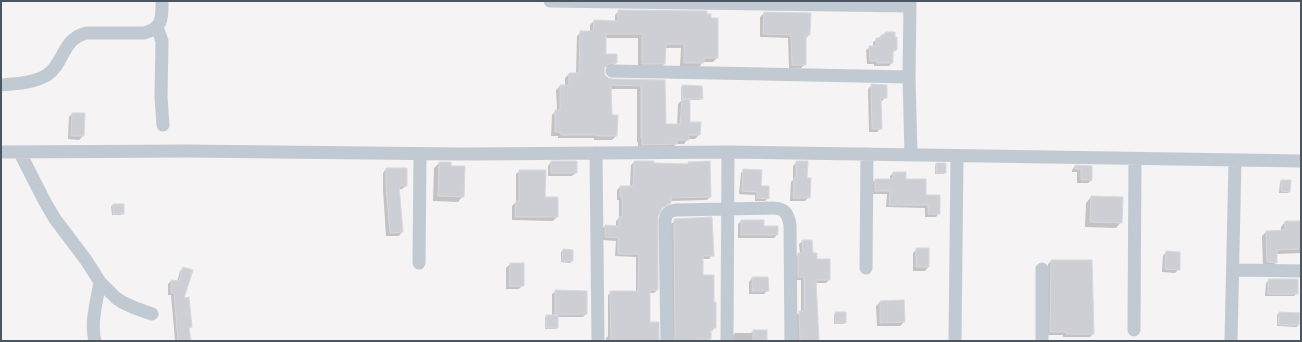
<svg xmlns="http://www.w3.org/2000/svg" width="1302" height="342" font-family="Mulish,sans-serif">
<style>
.shadow{fill:#0003}
.building{fill:#cdcfd5;stroke:#d7d9de}
.lines{fill:none;stroke-linecap:round;stroke-linejoin:round}
.path{stroke:#7ad0a6;stroke-width:2;stroke-dasharray:3 2;stroke-linecap:butt}
.minor{stroke:#c1cad2;stroke-width:13}
</style>
<rect width="100%" height="100%" fill="#f5f3f3"/>
<!-- shadow -->
<path class="shadow" d="M619,11L717,58L713,62H703L699,67L680,66L681,48H664V64L660,68L638,67V38H605V55L616,63L612,67H604L603,71L607,78L612,80L664,81L665,125H677L678,104L682,100H681V88L683,86L702,98L700,100H689V123L699,135L695,139H688L684,144H676L672,148H638V142H637V89H610L611,116H617L616,136L612,140H594V138H558V136H551L552,115L556,111L557,108L556,90L560,86H565V78L569,74H576L577,36L581,32H590V25L594,21L615,22V15Z
M764,13L809,35L806,38L805,64L801,68H789L788,38L760,37V17Z
M885,33L894,38H896V50L892,53V63L889,66H874V64H867L866,50L870,47H873V42Z
M872,85L886,97L882,101H880L881,128L877,132H869L868,89Z
M72,114H84L83,136L79,140L68,139L69,117Z
M551,162L576,173L572,176H548V166Z
M634,162L653,164L687,165L689,163L710,197L707,200L670,201V202L666,206L660,209L657,216V290L654,293H649V323L659,341H606V338L608,336V295L611,292H636V257L615,256L616,241L602,240V229L605,226L616,227V221L619,218V200H617V190L620,187H630L631,165Z
M797,162L806,179L809,197L805,201H790L791,182L793,180V166Z
M439,163L450,167L463,196L458,202L433,201L434,168Z
M936,164L945,173L944,174H935V166Z
M1075,166L1092,167V180L1088,183H1077V172H1072V170Z
M386,169L406,186L402,189H399L402,232L399,236H386L383,190V173Z
M744,170L760,187L768,198L765,201H755V195L739,194L741,173Z
M520,171L544,198L557,217L553,221L512,220V206L516,202V174Z
M893,173L905,180L925,196L939,213L936,217H925V208L886,207L887,194H872V183L875,180H890V176Z
M1281,181L1289,191L1288,193H1279L1280,182Z
M1091,197L1121,222L1116,228L1085,227L1086,203Z
M113,205L123,213L121,215H112L111,206Z
M677,219L712,255L709,259H702V276L713,303L715,327L712,331H710V339L707,341H671L670,225Z
M741,221L763,227H777V235L774,238H738V224Z
M1285,222H1301V253L1276,254V262L1272,267H1263L1262,236L1266,232L1281,231V227Z
M803,241L829,280L826,283H815L817,341H797L796,315L801,312V280H796L795,257L800,254L799,244Z
M917,249L928,267L925,271H913V253Z
M563,250L572,261L570,263L561,262V252Z
M1166,252L1179,269L1175,273L1162,272L1163,256Z
M1051,261L1093,334L1090,337H1063V335H1047L1048,264Z
M510,264L523,285L519,289H506V268Z
M183,268V299L190,327L188,329L190,341H167L175,340L171,295H168V284L171,281L177,282L180,271Z
M752,278L768,290L764,294H749V282Z
M1269,280L1297,293L1294,296H1265L1266,283Z
M556,291L586,314L583,317H557V328L555,329H545V318L547,316H552V294Z
M880,302L904,322L900,326H877L876,306Z
M836,313L845,323L843,324H834V315Z
M1279,313L1298,325L1297,327L1277,326V315Z
M753,331L766,341H733V336L735,333H751Z"/>
<!-- building -->
<path class="building" d="M618,10L707,11V14H711V18H718V58H704V63H684V44H666L665,64H642V34H606V54H617V63L609,64L605,67L604,71L605,75L608,78L612,79L665,80L666,124H680L682,99H690V122H701L700,135H689V140H677V144L642,145V138H641V86L611,85L612,115H618L617,136H598V135H561V133L555,132V110H560V85H569V73H579L580,31H593L594,20L618,21Z
M764,12L811,13L810,35H806V65H792L791,35L763,34Z
M885,32H895V37H897V50H893V63H877V61H870L869,46H876V38H881V35H885Z
M871,84L887,85V98H881L882,129H872Z
M682,85L702,86L703,99H682Z
M72,113H85L84,136H71Z
M551,161H577V173H551Z
M634,161H654V163L688,164V162L710,161L711,197L671,198V203L662,208L658,216V290H650V322H659V341H611L610,291H638L639,254H618V238L605,237V225L619,226V217H622V197H620V186H633Z
M796,161H808L807,178H811L810,198H793L794,178H796Z
M439,162H451V166H465L464,197L438,196Z
M936,163H946V173H936Z
M1075,165L1092,166V180H1081V169H1075Z
M386,168H407V186H399L403,232L390,233L386,186Z
M743,169L762,170L761,186H769V199L757,198V192L742,191Z
M519,170H546L545,197H558V217H515L516,201H519Z
M893,172H906V179H926V195H940V214H928V205H889L890,191H875V179H893Z
M1281,180H1291L1290,192L1281,191Z
M1091,196L1123,197L1122,223L1090,222Z
M113,204H124V214H113Z
M712,217L714,256H703V275H714V302H716V328H711V339H700V341H675L674,219Z
M741,220H764V226H778V235H741Z
M1285,221H1301V249L1277,250V263L1267,262L1266,231L1285,230Z
M802,240H812L813,253H817V259H830V280H816L819,341H800L799,311H804V277H798V253H803Z
M916,248H929V267H916Z
M563,249L573,250V261H562Z
M1166,251L1180,252V270L1165,269Z
M1051,260H1092L1094,334H1066V332H1050Z
M510,263H524V286H509Z
M183,267L193,270L184,298L189,297L192,327L189,328L191,341H178L174,293H171V280L179,281Z
M752,277H768L769,291H752Z
M1268,279H1298V294H1268Z
M555,290L587,291V314L555,315Z
M904,300L905,322L880,323V301Z
M835,312H846V323H835Z
M1279,312L1300,313L1299,325H1278Z
M546,315H558V328H546Z
M753,330H767V341H753Z"/>
<g class="lines">
<!-- path -->
<path class="path" d="M483,1H538"/>
<!-- minor -->
<path class="minor" d="M550,1L910,6
M910,1L909,77L911,155
M157,27L162,41L161,97L163,125
M612,71L909,77
M1,85C15,84 34,83 47,75C64,64 62,39 86,33H144C163,28 162,18 162,1
M1,152L188,151L460,154L728,152L1301,161
M20,153L45,202L55,219L86,260L100,282L116,298L122,302L135,308L152,314
M596,153L598,341
M419,263L420,154
M866,268L867,154
M1233,270L1301,271
M1134,330L1135,159
M95,341C90,324 97,300 100,282
M667,341L665,221C666,213 669,211 676,210L773,208C785,208 788,214 790,225L791,341
M727,341L728,152
M955,341L957,156
M1042,341V269
M1231,341L1235,160"/>
</g>
<!-- border -->
<rect width="1302" height="342" fill="none" stroke="#4a5661" stroke-width="4"/>
</svg>
